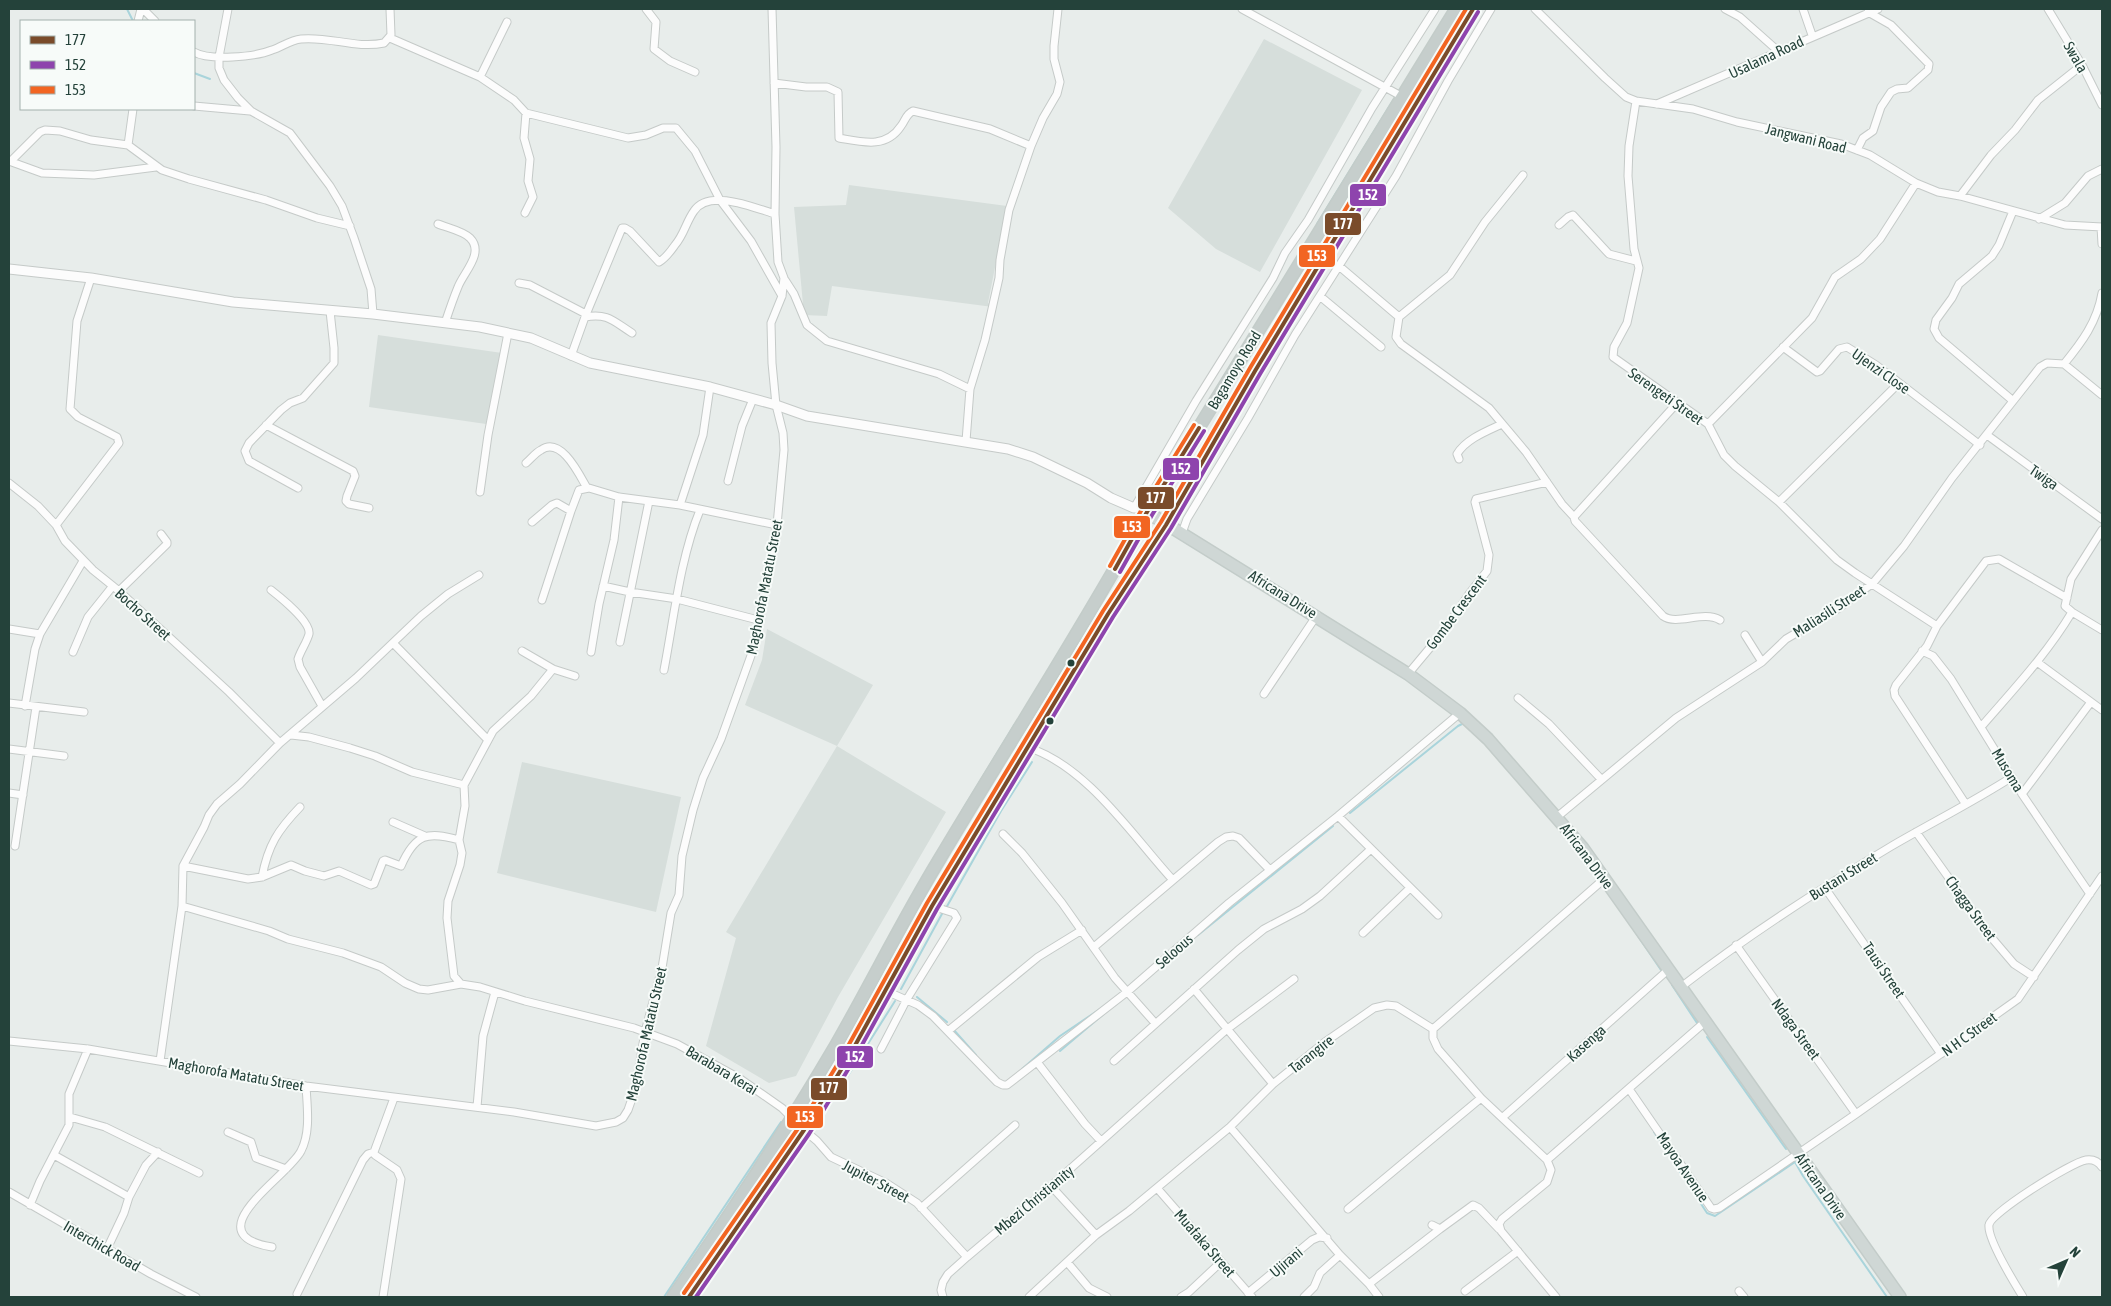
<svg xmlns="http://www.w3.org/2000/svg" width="2111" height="1306" font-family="'Asap Condensed',sans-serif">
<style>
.built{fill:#d6dedb}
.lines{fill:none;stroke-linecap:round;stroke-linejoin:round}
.stream{stroke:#a9d4db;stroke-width:2}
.minor-casing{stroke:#c5cac8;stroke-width:9}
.tertiary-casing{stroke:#c5cac8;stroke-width:11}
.primary-casing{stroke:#c3ccc9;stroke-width:14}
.trunk-casing{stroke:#c3ccc9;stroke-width:14}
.minor{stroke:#fcfcfc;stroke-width:7}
.tertiary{stroke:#fcfcfc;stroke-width:9}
.primary{stroke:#cfd7d5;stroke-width:11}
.trunk{stroke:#c6cecc;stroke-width:11}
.bus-1-casing{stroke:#f7fbf9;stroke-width:8}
.bus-2-casing{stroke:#f7fbf9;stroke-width:8}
.bus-3-casing{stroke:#f7fbf9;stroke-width:8}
.bus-1{stroke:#7a4b2a;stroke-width:4}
.bus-2{stroke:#8e44ad;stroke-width:4}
.bus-3{stroke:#f26522;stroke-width:4}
.bus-dot{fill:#24423a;stroke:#f7fbf9;stroke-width:2}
.labels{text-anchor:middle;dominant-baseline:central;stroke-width:4;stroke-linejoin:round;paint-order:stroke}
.street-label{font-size:15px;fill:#24423a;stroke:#f7fbf9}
.line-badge{stroke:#f7fbf9;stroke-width:2}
.badge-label{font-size:14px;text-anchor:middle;font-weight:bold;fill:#fff}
</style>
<rect width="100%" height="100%" fill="#e8edeb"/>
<!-- built -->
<path class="built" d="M1264,39L1362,90L1260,272L1216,249L1168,208Z
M849,185L1007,206L988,303L993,307L832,286L827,316L804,315L794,207L846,205Z
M378,335L502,353L486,424L369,407Z
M767,629L873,685L837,746L946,812L838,997L796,1076L769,1083L706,1046L736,938L726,932L837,746L745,705L762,660Z
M522,762L681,797L656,912L497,873Z"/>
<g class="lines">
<!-- stream -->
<path class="stream" d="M127,9L133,21
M194,73L210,79
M1317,224L1394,99
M1326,264L1375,185L1421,105
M1264,370L1289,326
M1214,454L1260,376
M962,811L1015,724
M1350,813L1458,726L1464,723
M946,908L1001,811L1032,762
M1634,930L1661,970
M1198,935L1333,826
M1672,985L1697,1023
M901,989L943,912
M917,997L947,1022
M953,1029L976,1055
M1707,1037L1786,1149
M1060,1051L1106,1012
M1022,1069L1060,1036L1103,1007
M813,1131L895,1001
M1654,1132L1707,1213L1715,1216L1795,1162L1803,1176L1887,1297
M664,1297L781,1122"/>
<!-- minor casing -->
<g class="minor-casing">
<path id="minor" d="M143,9L155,21
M228,9L219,57V68L224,80L238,98L251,111L290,133L330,186L342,206L354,238L371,289L373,314
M646,9L656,22L654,49L670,61L695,72
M1242,9L1401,96
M1535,9L1605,78L1626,97L1636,101L1693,109L1737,122L1841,144L1870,155L1916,183L1938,192L1960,196L2065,225L2102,227
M1725,9L1740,17L1778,51
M1803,9L1812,35
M2048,9L2082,65L2102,105
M138,21L141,9
M390,38L480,77L514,100L526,113L628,138L646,135L663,128H676L695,151L720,200L751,241L782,296
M194,52C209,61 255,57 272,50C282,47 290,40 301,39C329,36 356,49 384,43L391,35L390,9
M480,77L507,22
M774,83L806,87H827L838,92L839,138C862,142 886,149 901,126C905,121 906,114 913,111L990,129L1031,146
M1636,101L1629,146L1628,176L1634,249L1639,268L1627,323L1614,347L1613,357L1708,424L1724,455L1735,466L1779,502L1837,560L1855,573L1937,626
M1657,104L1878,9
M194,106L250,111
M128,145L133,109
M1857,150L1863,138L1873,131L1881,107L1891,92L1897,89L1908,88L1928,70L1929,64L1891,25L1868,12
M9,161L42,173L94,175L156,167
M11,161L40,132L45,130L60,131L91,140L128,145L162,170L189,179L266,200L317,218L350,226
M1960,196L1991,155L2015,130L2038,100L2082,65
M525,213L533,197L528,181L530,159L524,138L526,113
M2039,219L2065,203L2088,176L2102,169
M438,224C448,228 463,231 470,238C485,253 463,273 458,287C453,299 449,311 445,323
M1559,225L1568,217L1573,215L1609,254L1636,261
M2101,227L2102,244
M1339,266L1399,317L1396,337L1401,344L1489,408L1526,452L1562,504L1574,517L1575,521L1663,616C1677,626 1703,610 1720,620
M785,280L794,294L807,325L827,341L939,374L970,389
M519,283L530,285L586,314
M1321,297L1381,347
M585,317C608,313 613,321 632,333
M1399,317L1450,275L1485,222L1523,175
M1783,347L1817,372L1820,371L1839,349L1847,347L1876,365L1980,445
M571,356L585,317L622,228H625L630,231L659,262C666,258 670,252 675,245C684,235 686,222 694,211C709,188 755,208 775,214
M2064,364L2102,395
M2012,400L1939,338L1934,329L1936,320L1952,298L1959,284L1992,256L1999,245L2013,211
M1708,424L1812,318L1835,277L1861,259L1880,239L1916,183
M266,425L353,471L355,476L347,496L346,501L349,504L369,508
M1987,435L2102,519
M966,441L970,389L985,340L999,278L1000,260L1009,210L1031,146L1043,118L1057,94L1060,82L1054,59V46L1058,9
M1459,459L1457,454C1466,439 1487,431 1502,424
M526,463C531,459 535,453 541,450C561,436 579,474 587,488
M728,481L742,426L753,399
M9,483L38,506L56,525L65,541L93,570L119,591L229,692L280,743
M298,488L249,461L245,451L249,443L281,410L290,403L303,398L334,363V348L330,311
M480,492L488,435L508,333
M1779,502L1899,383
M680,505L703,435L710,387
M1134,508L1196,401L1273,278L1285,253L1308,220L1372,108L1435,9
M571,511L579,490L589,488L619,497L680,505L777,525
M1574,517L1678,402
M532,522L552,505L557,503L571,511L542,600
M56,525L119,443L117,437L78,417L70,409L77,321L91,278
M2102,530L2071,579L2065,606L2072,612L2102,630
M1182,533L1187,519L1248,418L1295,335L1396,176L1448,81L1491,9
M603,586L630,592L677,599L758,620
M271,590C280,597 311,622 309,634C307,642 301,650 298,659L300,667L322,706
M119,591L167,544V542L161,534
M9,629L40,634
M1745,635L1762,662
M620,642L649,501
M393,643L488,740
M522,651L553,669L575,676
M1922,651L1933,656L1951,679L2022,794L2090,894
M73,652L88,617L112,587
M591,652L599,604L614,540L619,497
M2037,662L2102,710
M664,670C674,618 680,559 700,510
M1408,674L1444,631L1469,594L1487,571L1489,555L1475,502L1476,499L1547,482
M1264,694L1317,615
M1518,698L1549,724L1601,779
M9,703L84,712
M25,706L35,649L40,634L83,561
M1981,727C2013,690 2047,654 2072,612
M291,735L309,737L350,748L375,756L412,772L464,785
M1027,747C1087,766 1131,834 1172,879
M9,749L64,756
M9,793L23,795
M2022,794L2091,702
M1965,803L1895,696L1894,690L1896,685L1927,646L1937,626L1986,561L1999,559L2067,598
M1338,816L1438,915
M1557,817L1676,718L1762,662L1786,639L1839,608L1873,583L1904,546L1952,478L2040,367L2047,363L2064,364C2082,342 2097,322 2102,293
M393,822L425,836
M1916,832L1991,937L2014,964L2034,977
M1003,834L1022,853L1062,903L1115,978L1155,1023
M15,846L36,707
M183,866L248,879L262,877L291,865L305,871L324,876L339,871L371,885L374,884L383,861L385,860L401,866C415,834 427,831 459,840
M262,877C268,845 278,830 300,807
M1825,888L1941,1054
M182,906L269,931L288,939L343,953L381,967L405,983L419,989L428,990L461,984L480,987L525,1001L634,1028L677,1044L739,1078L782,1108L804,1130L817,1141L831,1157L886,1183L917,1203L967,1257
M1363,933L1410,888
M1736,945L1856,1114
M1094,947L1218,842L1226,837L1233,836L1239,838L1270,870
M461,984L454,976L447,918L448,901L460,865L462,853L459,840L465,806L464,785L493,731L531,696L553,669
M1681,987C1748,935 1818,890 1890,847C1931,823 1973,802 2012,777
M1194,989L1273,1084
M886,991L918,1005L933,1016L997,1082L1003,1085H1007L1127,992L1229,903L1338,816L1460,713
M1433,1029V1038L1438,1049L1481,1098L1547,1160L1551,1170L1547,1182L1502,1219L1499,1224L1501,1231L1556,1297
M1433,1029L1604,879
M948,1031L1038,957L1082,930
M9,1041L88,1049L306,1086L514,1112L596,1126L616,1122L623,1118L628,1110L635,1090L645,1032L662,968L671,913L679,895L682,856L693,810L703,778L721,739L753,650L777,525L784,450L783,433L776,405L772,363L771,323L782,296L784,278L778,262L775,214L776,147L772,9
M881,1049L907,999L957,918L954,913L932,906
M160,1061L182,906L183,866L204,827L209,815L217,804L240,784L280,743L356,678L421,616L448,594L479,575
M1114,1061L1238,950L1264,929L1302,909L1320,896L1371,849
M1037,1062L1085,1124L1101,1141
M1629,1089L1711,1208L1714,1209L1719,1208L1856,1114L2018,999L2102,876
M477,1107L483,1036L495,992
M70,1117L105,1127L199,1173
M1503,1117L1669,969
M1230,1127L1340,1255L1369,1284L1379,1297
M228,1132L251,1142L256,1158L286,1169
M54,1155L129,1197L124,1213L107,1249
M1547,1160L1706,1021
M1051,1186L1096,1235
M1157,1188L1252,1297
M9,1192L151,1274L196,1297
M129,1197L146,1165L158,1152
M30,1205L40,1181L69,1125V1094L88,1049
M921,1208L1015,1125
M1348,1209L1481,1098
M1432,1225L1440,1229L1473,1205L1479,1208L1499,1229
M272,1247C192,1234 289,1176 301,1151C311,1132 307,1106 306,1086
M1067,1262L1089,1288L1107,1297
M1369,1284L1440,1229
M1465,1291L1518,1251
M1739,1291L1744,1297
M1248,1293L1312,1240L1319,1237L1327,1238
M297,1294L363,1160L368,1154L374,1152
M383,1297L401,1179L397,1170L375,1155L374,1152L394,1098
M943,1297L941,1290L943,1282L948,1274L967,1257L1051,1186L1226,1030L1294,979
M1029,1297L1096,1235L1129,1211L1230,1127L1273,1084L1325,1042L1374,1008L1387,1005L1396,1006L1433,1029
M1181,1297L1189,1292L1221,1262
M1304,1297L1314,1287L1320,1273L1340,1255
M2023,1297C2015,1284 1987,1239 1989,1225C1990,1213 2072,1162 2086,1160C2093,1159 2098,1161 2102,1167"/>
</g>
<!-- tertiary casing -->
<g class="tertiary-casing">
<path id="tertiary" d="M9,269L91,278L233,302L373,314L480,327L531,338L590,363L710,387L776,405L807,416L1008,449L1033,457L1087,483L1111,498L1134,508L1139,507L1147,512"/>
</g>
<!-- primary casing -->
<g class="primary-casing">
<path id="primary" d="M1147,512L1408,674L1460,713L1488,739L1582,847L1900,1297"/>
</g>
<!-- trunk casing -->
<g class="trunk-casing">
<path id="trunk" d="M673,1297C730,1215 785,1132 836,1045C871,984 902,921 939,860C1008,744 1082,630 1147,512L1456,9
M689,1297L804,1130L847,1060L932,906L978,829L1108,614L1166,525L1255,371L1473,9"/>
</g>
<!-- minor -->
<use href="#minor" class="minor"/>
<!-- tertiary -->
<use href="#tertiary" class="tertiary"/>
<!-- primary -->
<use href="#primary" class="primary"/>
<!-- trunk -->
<use href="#trunk" class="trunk"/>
<!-- bus-1 casing -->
<g class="bus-1-casing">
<path id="bus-1" d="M1115,569L1147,512L1199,428
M689,1297L804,1130L847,1060L932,906L1108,614L1166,525L1255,371L1473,9"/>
</g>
<!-- bus-2 casing -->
<g class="bus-2-casing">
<path id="bus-2" d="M1120,572L1152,515L1204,431
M696,1297L809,1134L852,1063L937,909L1113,617L1171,528L1260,374L1478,12"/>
</g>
<!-- bus-3 casing -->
<g class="bus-3-casing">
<path id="bus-3" d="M1110,566L1142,509L1194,425
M684,1293L799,1127L842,1057L927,903L1103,611L1161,522L1250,368L1466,9"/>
</g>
<!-- bus-1 -->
<use href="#bus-1" class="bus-1"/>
<!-- bus-2 -->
<use href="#bus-2" class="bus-2"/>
<!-- bus-3 -->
<use href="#bus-3" class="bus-3"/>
</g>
<!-- markers -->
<g class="bus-dot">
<circle cx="1071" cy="663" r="4.5"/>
<circle cx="1050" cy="721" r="4.5"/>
</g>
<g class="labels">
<!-- street labels -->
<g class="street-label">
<text transform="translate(1766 57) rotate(-25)">Usalama Road</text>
<text transform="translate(2076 57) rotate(60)">Swala</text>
<text transform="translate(1806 138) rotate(14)">Jangwani Road</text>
<text transform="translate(1234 370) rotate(-59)">Bagamoyo Road</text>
<text transform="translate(1881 371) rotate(35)">Ujenzi Close</text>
<text transform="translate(1666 396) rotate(35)">Serengeti Street</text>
<text transform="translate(2044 477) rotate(35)">Twiga</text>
<text transform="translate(764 587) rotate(-79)">Maghorofa Matatu Street</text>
<text transform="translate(1283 594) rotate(32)">Africana Drive</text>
<text transform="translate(1829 611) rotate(-33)">Maliasili Street</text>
<text transform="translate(1456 612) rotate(-53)">Gombe Crescent</text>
<text transform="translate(143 614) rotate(42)">Bocho Street</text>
<text transform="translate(2008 770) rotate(59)">Musoma</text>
<text transform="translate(1587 856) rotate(53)">Africana Drive</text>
<text transform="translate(1843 876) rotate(-32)">Bustani Street</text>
<text transform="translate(1971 908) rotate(54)">Chagga Street</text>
<text transform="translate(1174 951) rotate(-41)">Seloous</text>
<text transform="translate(1884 970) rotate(56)">Tausi Street</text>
<text transform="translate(1796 1029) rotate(54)">Ndaga Street</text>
<text transform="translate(646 1034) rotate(-77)">Maghorofa Matatu Street</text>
<text transform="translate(1969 1034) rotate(-36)">N H C Street</text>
<text transform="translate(1586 1043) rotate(-42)">Kasenga</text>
<text transform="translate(1311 1054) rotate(-38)">Tarangire</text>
<text transform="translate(722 1070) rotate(31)">Barabara Kerai</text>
<text transform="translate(236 1074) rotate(10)">Maghorofa Matatu Street</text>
<text transform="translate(1683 1167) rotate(56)">Mayoa Avenue</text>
<text transform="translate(876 1181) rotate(28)">Jupiter Street</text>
<text transform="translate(1821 1186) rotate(55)">Africana Drive</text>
<text transform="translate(1034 1200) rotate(-40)">Mbezi Christianity</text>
<text transform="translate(1205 1243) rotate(49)">Muafaka Street</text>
<text transform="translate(102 1246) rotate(30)">Interchick Road</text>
<text transform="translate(1286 1262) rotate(-40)">Ujirani</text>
</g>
</g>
<g class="line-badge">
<rect x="1349" y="183" width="38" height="24" rx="5" fill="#8e44ad"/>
<rect x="1324" y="212" width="38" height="24" rx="5" fill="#7a4b2a"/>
<rect x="1298" y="244" width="38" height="24" rx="5" fill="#f26522"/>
<rect x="1162" y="457" width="38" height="24" rx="5" fill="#8e44ad"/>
<rect x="1137" y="486" width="38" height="24" rx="5" fill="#7a4b2a"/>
<rect x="1113" y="515" width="38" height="24" rx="5" fill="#f26522"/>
<rect x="836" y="1045" width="38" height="24" rx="5" fill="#8e44ad"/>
<rect x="810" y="1077" width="38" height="24" rx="5" fill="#7a4b2a"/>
<rect x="786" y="1105" width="38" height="24" rx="5" fill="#f26522"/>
</g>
<g class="badge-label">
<text x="1368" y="200">152</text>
<text x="1343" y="229">177</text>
<text x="1317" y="261">153</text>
<text x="1181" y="474">152</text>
<text x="1156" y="503">177</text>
<text x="1132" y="532">153</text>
<text x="855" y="1062">152</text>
<text x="829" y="1093">177</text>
<text x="805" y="1122">153</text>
</g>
<!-- border -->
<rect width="2111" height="1306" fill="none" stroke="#24423a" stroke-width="20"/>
<!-- legend -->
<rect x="20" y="20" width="175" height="90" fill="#f7fbf9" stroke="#a3b1ad"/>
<rect x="30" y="36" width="25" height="8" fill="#7a4b2a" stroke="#a3b1ad"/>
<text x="65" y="45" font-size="15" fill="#24423a">177</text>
<rect x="30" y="61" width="25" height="8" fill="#8e44ad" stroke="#a3b1ad"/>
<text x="65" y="70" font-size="15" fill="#24423a">152</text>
<rect x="30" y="86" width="25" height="8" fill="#f26522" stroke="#a3b1ad"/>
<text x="65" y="95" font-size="15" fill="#24423a">153</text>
<!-- north arrow -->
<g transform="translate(2066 1261) rotate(45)" stroke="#f7fbf9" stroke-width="4" paint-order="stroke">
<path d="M0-4L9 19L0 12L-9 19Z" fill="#24423a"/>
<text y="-8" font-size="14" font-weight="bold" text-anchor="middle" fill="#24423a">N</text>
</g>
</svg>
